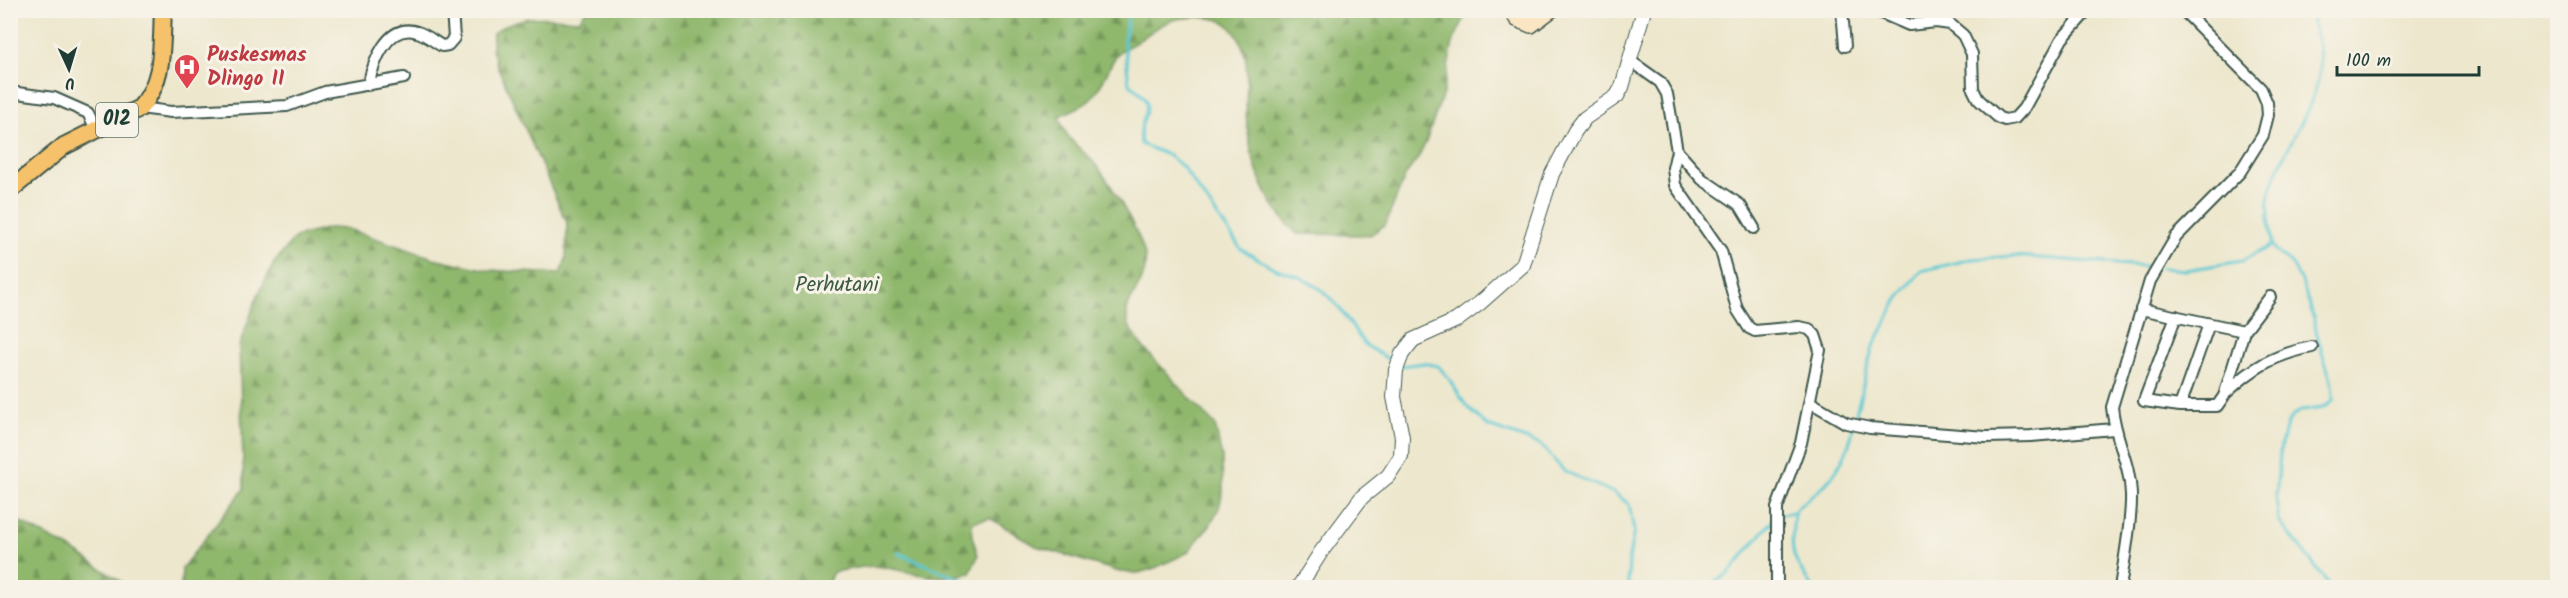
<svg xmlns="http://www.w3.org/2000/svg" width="2568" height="598" font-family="Kalam,sans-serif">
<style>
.forest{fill:url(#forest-firs);stroke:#587a50;stroke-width:1.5}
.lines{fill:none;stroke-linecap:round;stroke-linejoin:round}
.stream{stroke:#5dc9d4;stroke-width:3}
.minor-casing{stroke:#3e564b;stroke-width:14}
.tertiary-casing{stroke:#3e564b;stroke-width:16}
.secondary-casing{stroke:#3e564b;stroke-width:18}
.primary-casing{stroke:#3e564b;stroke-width:20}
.minor{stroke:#fff;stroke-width:10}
.tertiary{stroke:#fff;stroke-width:14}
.secondary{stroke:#fbe6c4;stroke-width:15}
.primary{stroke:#f5c16b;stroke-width:16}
.labels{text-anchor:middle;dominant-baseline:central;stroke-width:6;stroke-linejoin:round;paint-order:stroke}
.shield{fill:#f7f3e8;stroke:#60746a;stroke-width:1.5}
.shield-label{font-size:20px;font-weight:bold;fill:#1f3d34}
.health-label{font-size:21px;font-weight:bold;fill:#be3a42;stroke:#f7f3e8;text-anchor:start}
.park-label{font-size:21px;fill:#3d5c43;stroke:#f7f3e8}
</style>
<defs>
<pattern id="forest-firs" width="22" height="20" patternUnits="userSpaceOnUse" patternTransform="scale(1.5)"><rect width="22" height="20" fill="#90b86d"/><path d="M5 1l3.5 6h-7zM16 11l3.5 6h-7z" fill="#75975a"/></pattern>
</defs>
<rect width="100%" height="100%" fill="#f7f3e8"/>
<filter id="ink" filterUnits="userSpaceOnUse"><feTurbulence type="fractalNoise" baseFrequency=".0167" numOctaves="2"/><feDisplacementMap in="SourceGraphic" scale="12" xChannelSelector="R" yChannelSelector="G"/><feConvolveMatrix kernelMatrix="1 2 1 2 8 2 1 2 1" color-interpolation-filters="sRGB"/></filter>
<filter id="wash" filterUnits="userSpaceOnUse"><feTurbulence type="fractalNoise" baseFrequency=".008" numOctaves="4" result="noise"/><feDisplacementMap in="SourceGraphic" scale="24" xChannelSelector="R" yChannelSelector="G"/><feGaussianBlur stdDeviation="1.35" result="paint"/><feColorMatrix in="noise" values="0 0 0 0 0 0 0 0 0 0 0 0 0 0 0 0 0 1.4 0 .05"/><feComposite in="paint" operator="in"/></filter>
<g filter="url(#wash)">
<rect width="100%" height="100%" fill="#ede7cd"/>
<!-- forest -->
<path class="forest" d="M586,11V10L1468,11L1453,42L1443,93L1426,142L1418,158L1406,174L1385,225L1370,235L1297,234C1266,205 1251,165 1247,124C1243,90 1257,50 1227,24C1216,15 1183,16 1170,21C1157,26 1146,36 1135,43C1129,46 1120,50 1116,56C1107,69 1103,87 1091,99C1084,107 1069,111 1059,116C1066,144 1085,149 1100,170C1113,188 1136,227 1143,248C1154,281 1124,297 1127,317C1128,328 1136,338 1142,346L1215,425L1222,457L1223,491L1219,508L1210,525L1187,553L1155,568L1138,573L1120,572L1036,546L990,518L972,522L973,539L978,556L970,573C935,582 917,573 883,567C868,564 848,570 833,572L826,588L181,587L182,568L244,489L239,346L258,295L274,263L296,237L329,228L348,229L433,258L487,270L560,274L566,259L567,223L497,65L492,49L493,33C524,11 544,18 579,20Z
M10,517L73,550L129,587H11Z"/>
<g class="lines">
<!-- stream -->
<path class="stream" d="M1129,10L1124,41L1129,83C1164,109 1136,112 1141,144L1168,155L1182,166L1241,249L1274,268L1300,277L1322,290L1338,306L1365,345L1395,363
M2272,245C2276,256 2289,258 2294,268C2312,299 2312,320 2322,352C2327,370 2334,382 2333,401L2323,408L2301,411L2293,415L2288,422L2281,444L2276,497L2279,521L2332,588
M2162,268L2186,270L2242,261L2272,245C2271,230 2267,213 2269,199C2277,153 2314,116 2320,69C2322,50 2314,28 2309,10
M1401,366L1424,363L1438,366L1447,376L1467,407L1488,426L1540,444L1564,471L1614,493L1629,504L1634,531L1629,558L1628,588
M1854,422L1872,349L1898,299L1921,271L1972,259L2014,256L2156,267
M1794,512C1791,552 1789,554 1813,588
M1781,514L1794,512C1801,502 1811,498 1819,490C1837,475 1849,451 1853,428
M898,553L981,588
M1706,588L1729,573L1773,520"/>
</g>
</g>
<g filter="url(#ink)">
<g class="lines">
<!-- minor casing -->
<g class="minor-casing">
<path id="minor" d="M1842,10L1845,46
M1874,10L1909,25L1936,22L1950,24L1963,35L1972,54L1973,89L1978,99L1999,118L2005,120L2015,118L2024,108L2062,39L2088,10
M1629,60L1660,82L1667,94L1677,151L1673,168L1675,185L1721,251L1737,309L1749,328L1755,331L1799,327L1809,329L1815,335L1820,350L1801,443L1777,508V588
M368,85C373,64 387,22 417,32C426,34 434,42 442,46L448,45L454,38L452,10
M10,92L54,98L88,113L96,129
M140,108L171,112L287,106L325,92L404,78
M1677,151L1702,179L1740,205L1754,228
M2141,309L2244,331L2270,297
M2176,316L2144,401L2180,406H2217L2224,396L2244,331
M2226,393C2253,367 2274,355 2312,347
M1810,402L1846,423L1870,428L1986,437L2031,436L2114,429
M2180,406L2209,324
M2120,588C2124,559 2132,522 2131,494C2130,463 2115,439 2112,407L2150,281L2176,237L2240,172L2263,135L2268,115L2267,103L2261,89L2183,10"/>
</g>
<!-- tertiary casing -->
<g class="tertiary-casing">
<path id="tertiary" d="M1298,588L1321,552L1362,497L1388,476L1401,456L1402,437L1394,397L1396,370L1402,354L1413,340L1457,320L1480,303L1523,265L1552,174L1575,131L1585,118L1617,96L1622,87L1644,10"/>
</g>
<!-- secondary casing -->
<g class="secondary-casing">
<path id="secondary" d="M1512,10L1517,19L1531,25L1551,10"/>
</g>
<!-- primary casing -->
<g class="primary-casing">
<path id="primary" d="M10,190L64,146L140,108C165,80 161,46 163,10"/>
</g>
<!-- minor -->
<use href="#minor" class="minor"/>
<!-- tertiary -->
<use href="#tertiary" class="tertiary"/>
<!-- secondary -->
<use href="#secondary" class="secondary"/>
<!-- primary -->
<use href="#primary" class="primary"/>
</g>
</g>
<!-- icons -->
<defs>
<g id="hospital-pin" transform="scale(1.35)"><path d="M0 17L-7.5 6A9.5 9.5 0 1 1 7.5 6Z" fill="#e0444e" stroke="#f7f3e8"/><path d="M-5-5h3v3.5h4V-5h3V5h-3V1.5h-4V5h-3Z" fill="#fff"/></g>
</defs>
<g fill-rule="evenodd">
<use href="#hospital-pin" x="187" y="67"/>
</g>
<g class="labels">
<!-- shield labels -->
<rect class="shield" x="96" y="103" width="42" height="34" rx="4.5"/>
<g class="shield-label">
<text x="117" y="120">012</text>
</g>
<!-- health labels -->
<g class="health-label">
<text x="207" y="55">Puskesmas<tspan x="207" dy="24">Dlingo II</tspan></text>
</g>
<!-- park labels -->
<g class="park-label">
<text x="837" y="285">Perhutani</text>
</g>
</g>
<!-- margin -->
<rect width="2568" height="598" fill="none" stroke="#f7f3e8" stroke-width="36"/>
<!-- north arrow -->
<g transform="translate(69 69) rotate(176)" stroke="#f7f3e8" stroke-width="4.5" paint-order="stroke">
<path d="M0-4.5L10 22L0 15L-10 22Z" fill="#1f3d34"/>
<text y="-9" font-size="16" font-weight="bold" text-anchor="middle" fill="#1f3d34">U</text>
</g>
<!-- scale -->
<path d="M2337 66v9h142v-9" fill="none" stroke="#1f3d34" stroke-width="3"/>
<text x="2346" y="66" font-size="18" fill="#1f3d34" stroke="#f7f3e8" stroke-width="4.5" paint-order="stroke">100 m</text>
</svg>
